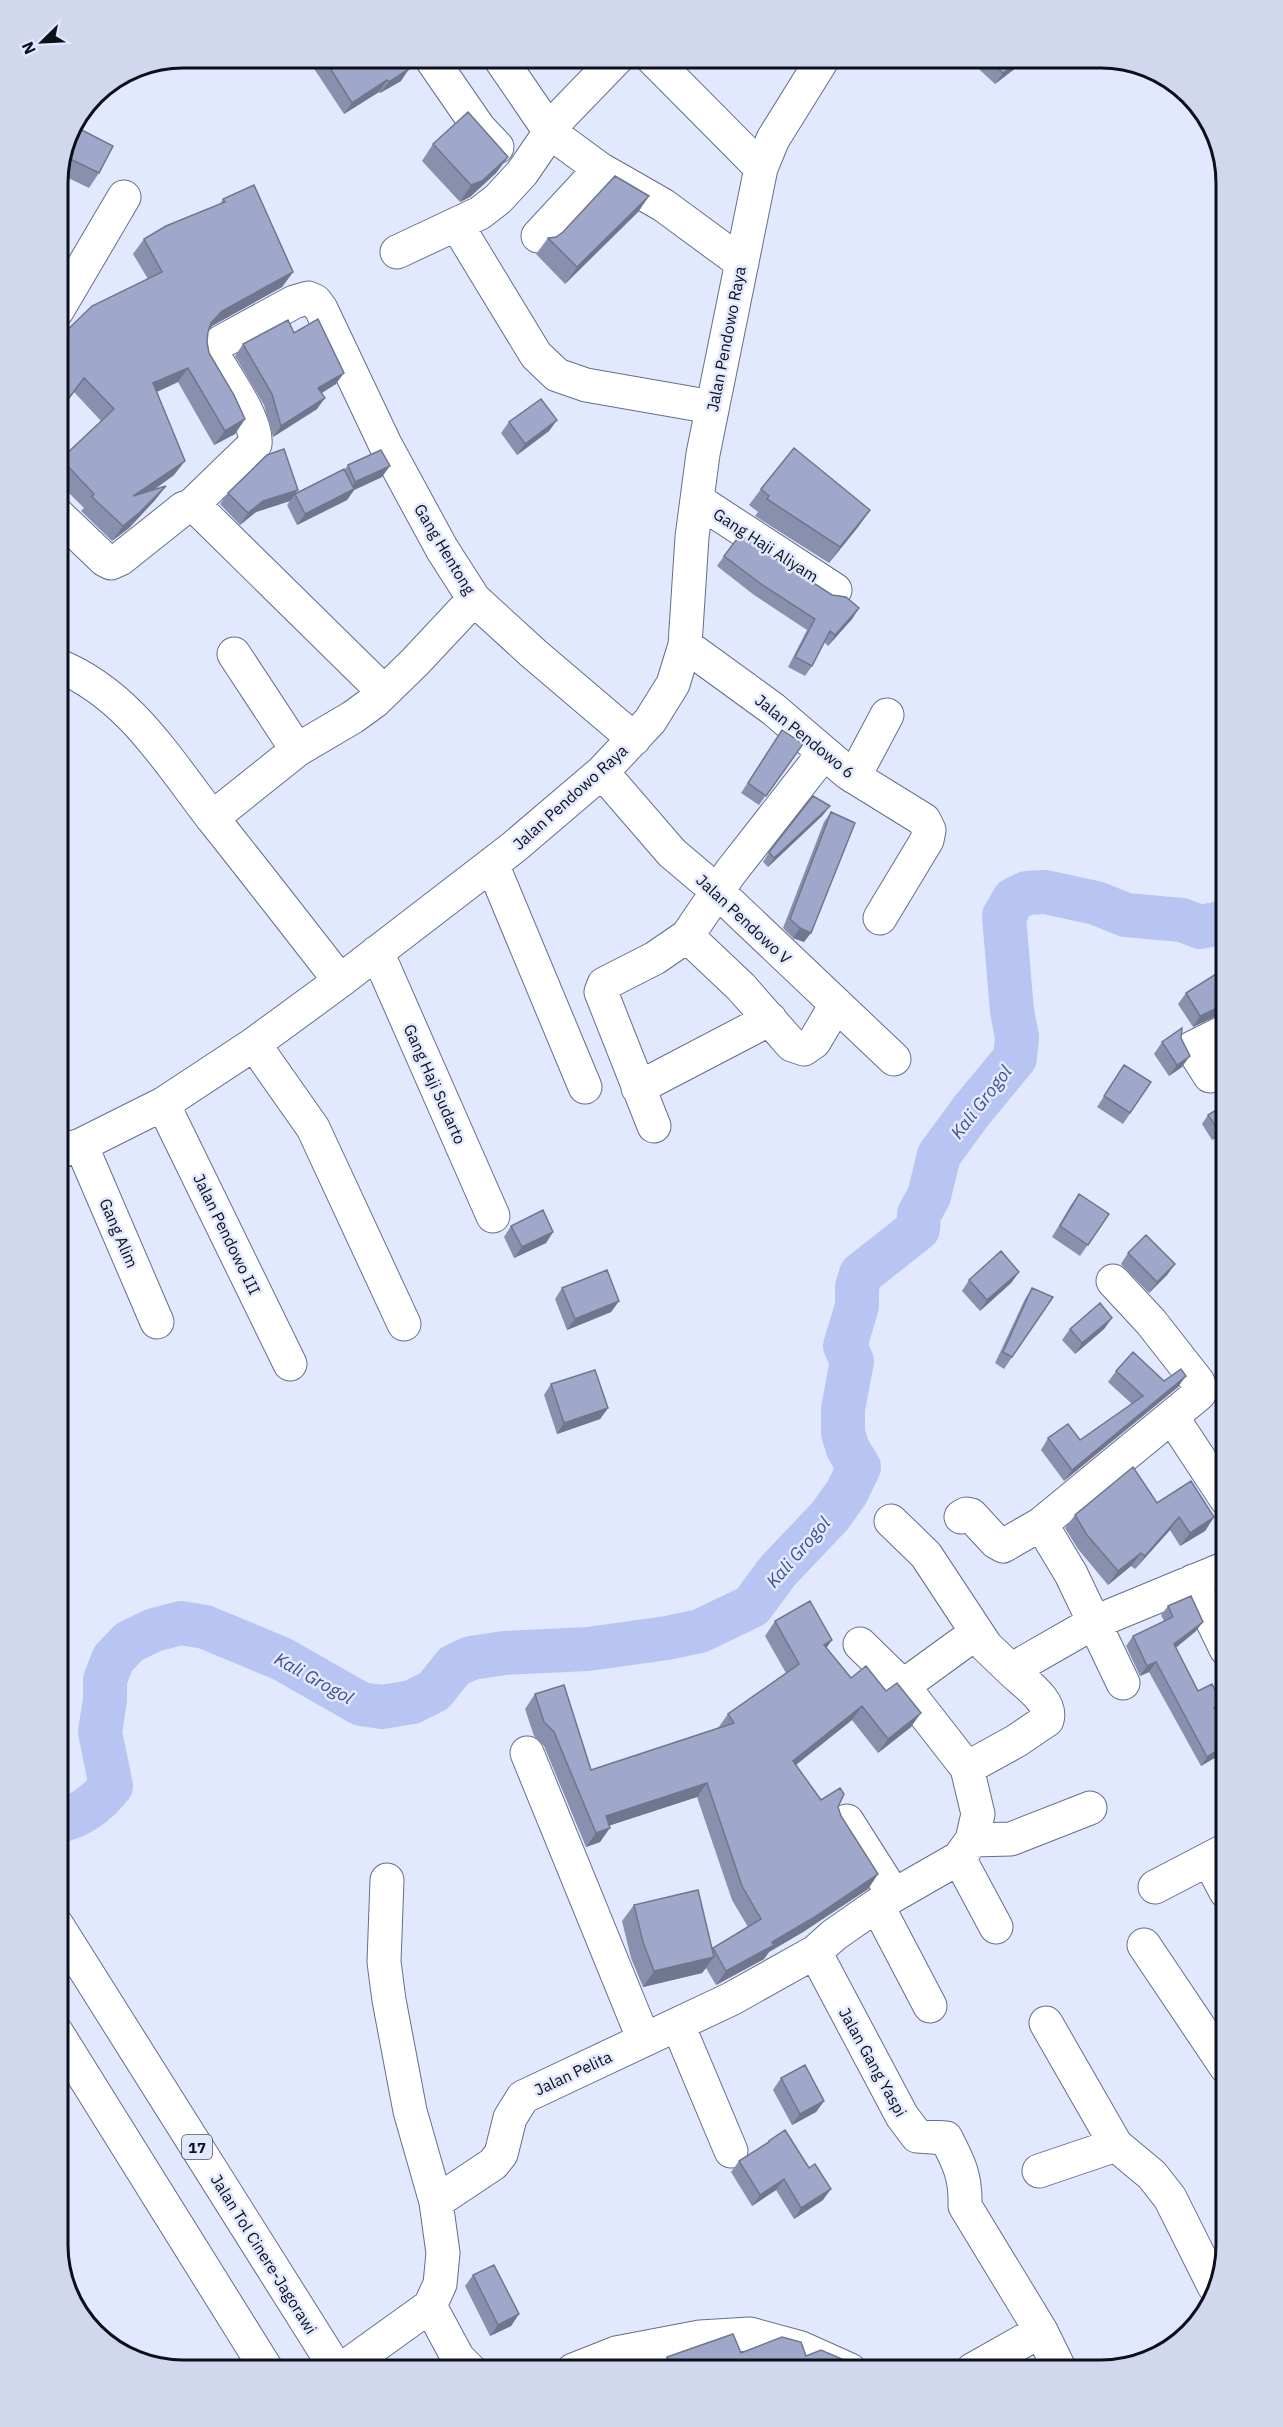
<svg xmlns="http://www.w3.org/2000/svg" width="1283" height="2427" font-family="'IBM Plex Sans',sans-serif">
<style>
.lines{fill:none;stroke-linecap:round;stroke-linejoin:round}
.river{stroke:#b8c5f2;stroke-width:44}
.minor-casing{stroke:#656e8d;stroke-width:35}
.highway-casing{stroke:#656e8d;stroke-width:35}
.minor{stroke:#fff;stroke-width:33}
.highway{stroke:#fff;stroke-width:33}
.wall{fill:#8990ae}
.shaded-wall{fill:#6f768d}
.building{fill:#9fa8ca;stroke:#6f768d;stroke-width:1.5}
.labels{text-anchor:middle;dominant-baseline:central;stroke-width:5;stroke-linejoin:round;paint-order:stroke}
.shield{fill:#e2e8fe;stroke:#4d515f;stroke-width:1.5}
.shield-label{font-size:15px;font-weight:bold;fill:#0d101b}
.street-label{font-size:16px;fill:#0d101b;stroke:#e2e8fe}
.water-label{font-size:18px;font-style:italic;fill:#445089;stroke:#e2e8fe}
.rim{fill:none;stroke:#0d101b;stroke-width:3}
</style>
<rect width="100%" height="100%" fill="#e2e8fe"/>
<g class="lines">
<!-- river -->
<path class="river" d="M57,1821C78,1818 98,1803 111,1786L100,1732L105,1700V1680L113,1659L129,1642L154,1630L181,1623L205,1627L282,1659L361,1704L382,1707L412,1702L434,1691L454,1666L471,1658L504,1653L588,1649L667,1638L700,1631L752,1606L777,1572L830,1516L847,1492L859,1467L848,1449L843,1433V1409L852,1361L845,1346L857,1306V1287L861,1274L918,1229L919,1214L929,1196L939,1155L972,1110L1015,1058L1017,1037L1012,1011L1004,916L1014,899L1027,893L1045,892L1096,903L1126,915L1182,920L1200,927L1220,923L1226,920"/>
<!-- minor casing -->
<g class="minor-casing">
<path id="minor" d="M430,57L479,128L497,147
M499,57L551,133L600,169L663,205L742,263
M651,57L761,168
M457,225L536,355L557,375L586,385L712,407
M538,236L600,169
M397,252L480,213L498,199L522,173L561,116L618,57
M57,311L124,197
M697,500L835,590
M191,506L255,444C258,421 227,379 215,358L216,349L221,342L294,302L308,298L315,301L321,309L385,444L442,549L474,599L533,653L634,739
M57,514L105,560L111,563L120,559L184,508L191,506L199,510L383,691
M685,645L773,709L848,773L924,820L929,830L927,840L880,918
M234,654L297,750
M57,665C129,694 168,761 213,819C256,873 298,927 340,981
M602,772L672,853L717,891L894,1059
M854,777L887,715
M212,818L297,750L353,717L375,701L415,662L474,599
M492,864L585,1087
M687,936L741,987L792,1045L804,1049L814,1042L836,1005
M377,952L493,1216
M254,1044L313,1128L404,1324
M1210,1076L1192,1048L1226,1031
M638,1088L770,1019
M163,1104L290,1364
M654,1126L601,992L604,984L655,958L687,936L730,873L823,754
M81,1145L157,1322
M57,1152L81,1145L163,1104L254,1044L340,981L514,847L602,772L650,721L673,684L685,645L692,537L703,454L761,168L773,139L824,57
M1172,1417L1226,1499
M961,1517L966,1514L971,1515L996,1542L1003,1546L1041,1524L1199,1394L1201,1390L1198,1382L1151,1322L1113,1281
M891,1521L926,1555L986,1646L1011,1670
M1041,1524L1071,1574L1123,1683
M1193,1581L1226,1649
M903,1686L976,1633
M527,1753L644,2040
M967,1768L1016,1741L1047,1720C1053,1701 1023,1682 1011,1670L1093,1623L1226,1568
M847,1821L894,1895
M972,1840L1011,1839L1090,1808
M959,1858L996,1927
M1209,1860L1226,1892
M1155,1887L1226,1850
M877,1905L930,2006
M1144,1945L1226,2067
M815,1952L902,2116L917,2136L946,2138C959,2163 966,2177 965,2206L1041,2331L1060,2370
M1046,2023L1116,2145
M678,2025L731,2151
M1039,2171L1116,2145L1152,2175L1170,2198L1214,2286
M436,2202L493,2164L501,2154L510,2118L523,2097L731,1999L815,1952L834,1935L877,1905L959,1858L972,1840L978,1814L967,1768L903,1686L860,1644
M430,2306L458,2358L470,2370
M341,2370L430,2306L440,2284L443,2253L436,2202L410,2111L389,2000L384,1962L387,1880
M573,2370L616,2353L700,2337L750,2334L801,2348L850,2370
M972,2370L1041,2331"/>
</g>
<!-- highway casing -->
<g class="highway-casing">
<path id="highway" d="M57,1925L337,2370
M57,2033L267,2370"/>
</g>
<!-- minor -->
<use href="#minor" class="minor"/>
<!-- highway -->
<use href="#highway" class="highway"/>
</g>
<!-- wall -->
<path class="wall" d="M252,57H275L263,69Z
M299,57H402L401,81L380,93L379,92L344,114L309,61L304,64Z
M969,57H1030L995,84L968,59Z
M1144,69L1168,77L1160,85Z
M70,127L99,173L89,188L58,173Z
M433,144L508,157L496,173L470,197L460,202L422,161Z
M649,196L638,212L565,284L536,254L548,238L556,237Z
M223,199L293,272L282,287L212,326L208,332L207,342L209,353L245,419L235,434L214,445L178,382L157,392L174,475L154,490L166,486L155,500L129,528L112,541L81,511L84,508L57,481V464L61,459L101,421L74,392L57,414V340L148,279L133,254L144,239L220,204Z
M294,333L336,384L322,393L317,409L273,437L264,405L235,356L243,344Z
M557,420L549,431L517,455L501,433L509,422Z
M348,465L382,477L354,490L347,500L297,525L287,505L290,501L256,512L240,525L220,504L228,493H295L345,469Z
M761,489L870,510L858,527L829,563L755,516L758,512L749,505Z
M724,556L832,595L859,608L852,619L828,646L824,642L812,666L805,676L788,667L807,630L754,595L717,566Z
M782,730L803,744L759,805L741,793Z
M831,812L804,942L793,938L783,928L824,822Z
M823,815L768,867L763,862L769,852Z
M1186,993L1225,1012L1193,1027L1178,1004Z
M1181,1038L1182,1067L1169,1076L1154,1054L1162,1042Z
M1124,1065L1151,1082L1123,1124L1097,1107Z
M1226,1097V1131L1212,1140L1202,1124L1208,1115L1222,1106L1221,1104Z
M1079,1194L1109,1214L1080,1256L1052,1237L1071,1205Z
M511,1226L553,1232L546,1243L514,1258L504,1237Z
M1128,1253L1175,1264L1167,1275L1149,1293L1121,1264Z
M1019,1272L1011,1283L980,1311L962,1291L969,1280Z
M562,1288L619,1301L611,1312L567,1330L555,1299Z
M1032,1288L1053,1297L1004,1369L995,1363L1025,1299Z
M1226,1310V1330L1217,1322Z
M1112,1318L1104,1329L1075,1354L1062,1340L1070,1329Z
M1116,1371L1164,1381L1178,1387L1064,1481L1041,1450L1048,1438L1080,1440L1132,1404L1108,1382Z
M551,1384L608,1408L600,1419L557,1434L544,1395Z
M1157,1503L1214,1517L1205,1531L1180,1546L1170,1530L1135,1569L1131,1566L1108,1585L1078,1549L1065,1528L1075,1515Z
M1226,1581V1606L1219,1591Z
M1168,1606L1196,1631L1176,1648L1198,1691L1222,1704L1217,1712L1226,1751L1201,1766L1149,1672L1140,1676L1126,1646L1133,1636L1164,1621L1161,1615Z
M775,1621L832,1640L826,1648L851,1678L911,1727L878,1753L852,1720L796,1765L821,1800L838,1807L841,1816L878,1874L868,1889L803,1932L769,1952L764,1959L716,1985L706,1968L702,1973L643,1987L631,1958L622,1921L634,1905L712,1949L748,1927L732,1900L697,1797L610,1825L600,1842L586,1847L544,1746L534,1736L525,1709L535,1694L591,1770L718,1728L728,1714L786,1673L765,1636Z
M781,2078L824,2101L816,2112L792,2125L773,2090Z
M769,2141L823,2200L794,2219L776,2190L752,2206L731,2172L739,2161L766,2145Z
M473,2275L519,2314L511,2326L490,2336L465,2286Z
M741,2353L806,2356L873,2370H659L667,2357Z"/>
<!-- shaded-wall -->
<path class="shaded-wall" d="M271,57H275L263,69Z
M309,57H312L309,61L304,64Z
M1023,57H1030L995,84L1003,73Z
M409,69L401,81L380,93L389,82Z
M387,80L379,92L344,114L352,103Z
M508,157L496,173L470,197L460,202L471,185Z
M649,196L638,212L565,284L577,267Z
M293,272L282,287L212,326L201,338L211,323L222,311Z
M188,368L178,382L143,398L153,383Z
M344,373L336,384L311,399L318,388Z
M325,398L317,409L273,437L281,426Z
M245,419L235,434L214,445L225,431Z
M557,420L549,431L517,455L525,444Z
M185,461L174,475L123,511L133,496Z
M390,466L382,477L354,490L347,500L297,525L305,514L347,492L355,482Z
M166,486L155,500L129,528L112,541L123,526Z
M298,490L290,501L256,512L240,525L248,513L263,501Z
M870,510L858,527L829,563L840,547Z
M65,554L58,565H57V560Z
M859,608L852,619L828,646L835,635Z
M830,806L823,815L768,867L774,858Z
M800,928L811,933L804,942L793,938Z
M1226,1004L1225,1012L1193,1027L1200,1016Z
M1190,1056L1182,1067L1169,1076L1177,1065Z
M1226,1126V1131L1212,1140L1219,1131Z
M553,1232L546,1243L514,1258L522,1247Z
M1175,1264L1167,1275L1149,1293L1157,1282Z
M1019,1272L1011,1283L980,1311L987,1300Z
M619,1301L611,1312L567,1330L575,1319Z
M1112,1318L1104,1329L1075,1354L1082,1343Z
M1186,1376L1178,1387L1064,1481L1072,1470Z
M608,1408L600,1419L557,1434L564,1423Z
M1179,1517L1170,1530L1135,1569L1145,1556Z
M1214,1517L1205,1531L1180,1546L1190,1533Z
M1141,1553L1131,1566L1108,1585L1118,1571Z
M1203,1622L1196,1631L1167,1654L1174,1644Z
M832,1640L822,1654L824,1645Z
M1156,1662L1149,1672L1140,1676L1147,1666Z
M1222,1704L1216,1713L1214,1708Z
M862,1706L852,1720L783,1775L793,1761Z
M921,1713L911,1727L878,1753L888,1739Z
M1226,1745V1751L1201,1766L1207,1757Z
M707,1783L697,1797L596,1830L606,1816Z
M610,1828L600,1842L586,1847L596,1833Z
M878,1874L868,1889L803,1932L769,1952L764,1959L716,1985L726,1971Z
M714,1957L702,1973L643,1987L654,1971Z
M824,2101L816,2112L792,2125L800,2114Z
M784,2179L776,2190L752,2206L760,2195Z
M831,2189L823,2200L794,2219L801,2208Z
M519,2314L511,2326L490,2336L498,2325Z"/>
<!-- building -->
<path class="building" d="M323,57H402L409,69L389,82L387,80L352,103Z
M986,57H1023L1003,73Z
M468,112L508,157L482,181L471,185L433,144Z
M72,125L113,146L99,173L62,155L70,127Z
M615,176L649,196L577,267L548,238L556,237L563,232Z
M254,185L293,272L222,311L211,323L208,332L207,342L209,353L234,395L245,419L225,431L188,368L153,383L185,461L133,496L166,486L139,513L123,526L92,497L94,494L61,459L114,409L84,378L57,414V371L66,359L57,350V340L92,306L162,272L144,239L166,226L225,202L223,199Z
M57,192L67,200L57,212Z
M318,319L344,373L318,388L325,398L281,426L272,394L243,344L288,320L294,333Z
M541,399L557,420L525,444L509,422Z
M794,448L870,510L840,547L767,499L769,496L761,489Z
M284,449L298,490L263,501L248,513L228,493L267,455Z
M381,450L390,466L355,482L348,465Z
M344,469L354,489L305,514L295,494Z
M740,535L832,595L846,597L859,608L835,635L830,631L812,666L795,657L815,619L761,584L724,556Z
M57,543L65,554L57,560Z
M782,730L803,744L766,796L748,783Z
M813,796L830,806L774,858L769,852Z
M831,812L855,823L811,933L800,928L790,919Z
M1216,974L1226,990V1004L1200,1016L1186,993Z
M1182,1028L1181,1038L1190,1056L1177,1065L1162,1042Z
M1124,1065L1151,1082L1130,1113L1104,1096Z
M1226,1104V1126L1219,1131L1208,1115Z
M1079,1194L1109,1214L1088,1245L1060,1226Z
M543,1210L553,1232L522,1247L511,1226Z
M1146,1235L1175,1264L1157,1282L1128,1253Z
M1001,1251L1019,1272L987,1300L969,1280Z
M607,1270L619,1301L575,1319L562,1288Z
M1032,1288L1053,1297L1012,1357L1003,1352Z
M1100,1303L1112,1318L1082,1343L1070,1329Z
M1133,1352L1164,1381L1181,1369L1186,1376L1072,1470L1048,1438L1068,1424L1080,1440L1143,1396L1116,1371Z
M595,1370L608,1408L564,1423L551,1384Z
M1133,1467L1157,1503L1191,1481L1214,1517L1190,1533L1179,1517L1145,1556L1141,1553L1118,1571L1087,1535L1075,1515Z
M1191,1596L1203,1622L1174,1644L1198,1691L1212,1684L1222,1704L1214,1708L1226,1728V1745L1207,1757L1156,1662L1147,1666L1133,1636L1173,1617L1168,1606Z
M810,1601L832,1640L824,1645L851,1678L866,1666L886,1691L897,1683L921,1713L888,1739L862,1706L793,1761L821,1800L840,1788L844,1794L838,1807L841,1816L878,1874L813,1918L772,1942L774,1945L726,1971L713,1948L761,1919L742,1886L707,1783L606,1816L610,1828L596,1833L554,1732L544,1722L535,1694L564,1685L591,1770L734,1723L728,1714L799,1664L775,1621Z
M698,1890L714,1957L654,1971L643,1942L634,1905Z
M805,2065L824,2101L800,2114L781,2078Z
M785,2130L809,2168L815,2164L831,2189L801,2208L784,2179L760,2195L739,2161L769,2142V2141Z
M494,2265L519,2314L498,2325L473,2275Z
M733,2334L741,2353L782,2337L801,2342L806,2356L821,2350L858,2366H871L873,2370H672L667,2357Z"/>
<g class="labels">
<!-- shield labels -->
<rect class="shield" x="182" y="2135" width="30" height="24" rx="4.5"/>
<g class="shield-label">
<text x="197" y="2147">17</text>
</g>
<!-- street labels -->
<g class="street-label">
<text transform="translate(726 339) rotate(-79)">Jalan Pendowo Raya</text>
<text transform="translate(766 545) rotate(33)">Gang Haji Aliyam</text>
<text transform="translate(445 549) rotate(59)">Gang Hentong</text>
<text transform="translate(805 736) rotate(39)">Jalan Pendowo 6</text>
<text transform="translate(570 797) rotate(-42)">Jalan Pendowo Raya</text>
<text transform="translate(744 919) rotate(43)">Jalan Pendowo V</text>
<text transform="translate(435 1084) rotate(66)">Gang Haji Sudarto</text>
<text transform="translate(119 1233) rotate(67)">Gang Alim</text>
<text transform="translate(227 1234) rotate(64)">Jalan Pendowo III</text>
<text transform="translate(873 2062) rotate(61)">Jalan Gang Yaspi</text>
<text transform="translate(573 2073) rotate(-25)">Jalan Pelita</text>
<text transform="translate(264 2254) rotate(58)">Jalan Tol Cinere-Jagorawi</text>
</g>
<!-- water labels -->
<g class="water-label">
<text transform="translate(981 1102) rotate(-52)">Kali Grogol</text>
<text transform="translate(798 1552) rotate(-49)">Kali Grogol</text>
<text transform="translate(314 1678) rotate(29)">Kali Grogol</text>
</g>
</g>
<!-- crop -->
<path d="M0 0H1283V2427H0ZM183 68H1101A115 115 0 0 1 1216 183V2245A115 115 0 0 1 1101 2360H183A115 115 0 0 1 68 2245V183A115 115 0 0 1 183 68Z" fill="#d1d7ec" fill-rule="evenodd"/>
<path class="rim" d="M183 68H1101A115 115 0 0 1 1216 183V2245A115 115 0 0 1 1101 2360H183A115 115 0 0 1 68 2245V183A115 115 0 0 1 183 68Z"/>
<!-- north arrow -->
<g transform="translate(42 42) rotate(246)" stroke="#e2e8fe" stroke-width="4.5" paint-order="stroke">
<path d="M0-4.5L10 22L0 15L-10 22Z" fill="#0d101b"/>
<text y="-9" font-size="16" font-weight="bold" text-anchor="middle" fill="#0d101b">N</text>
</g>
</svg>
